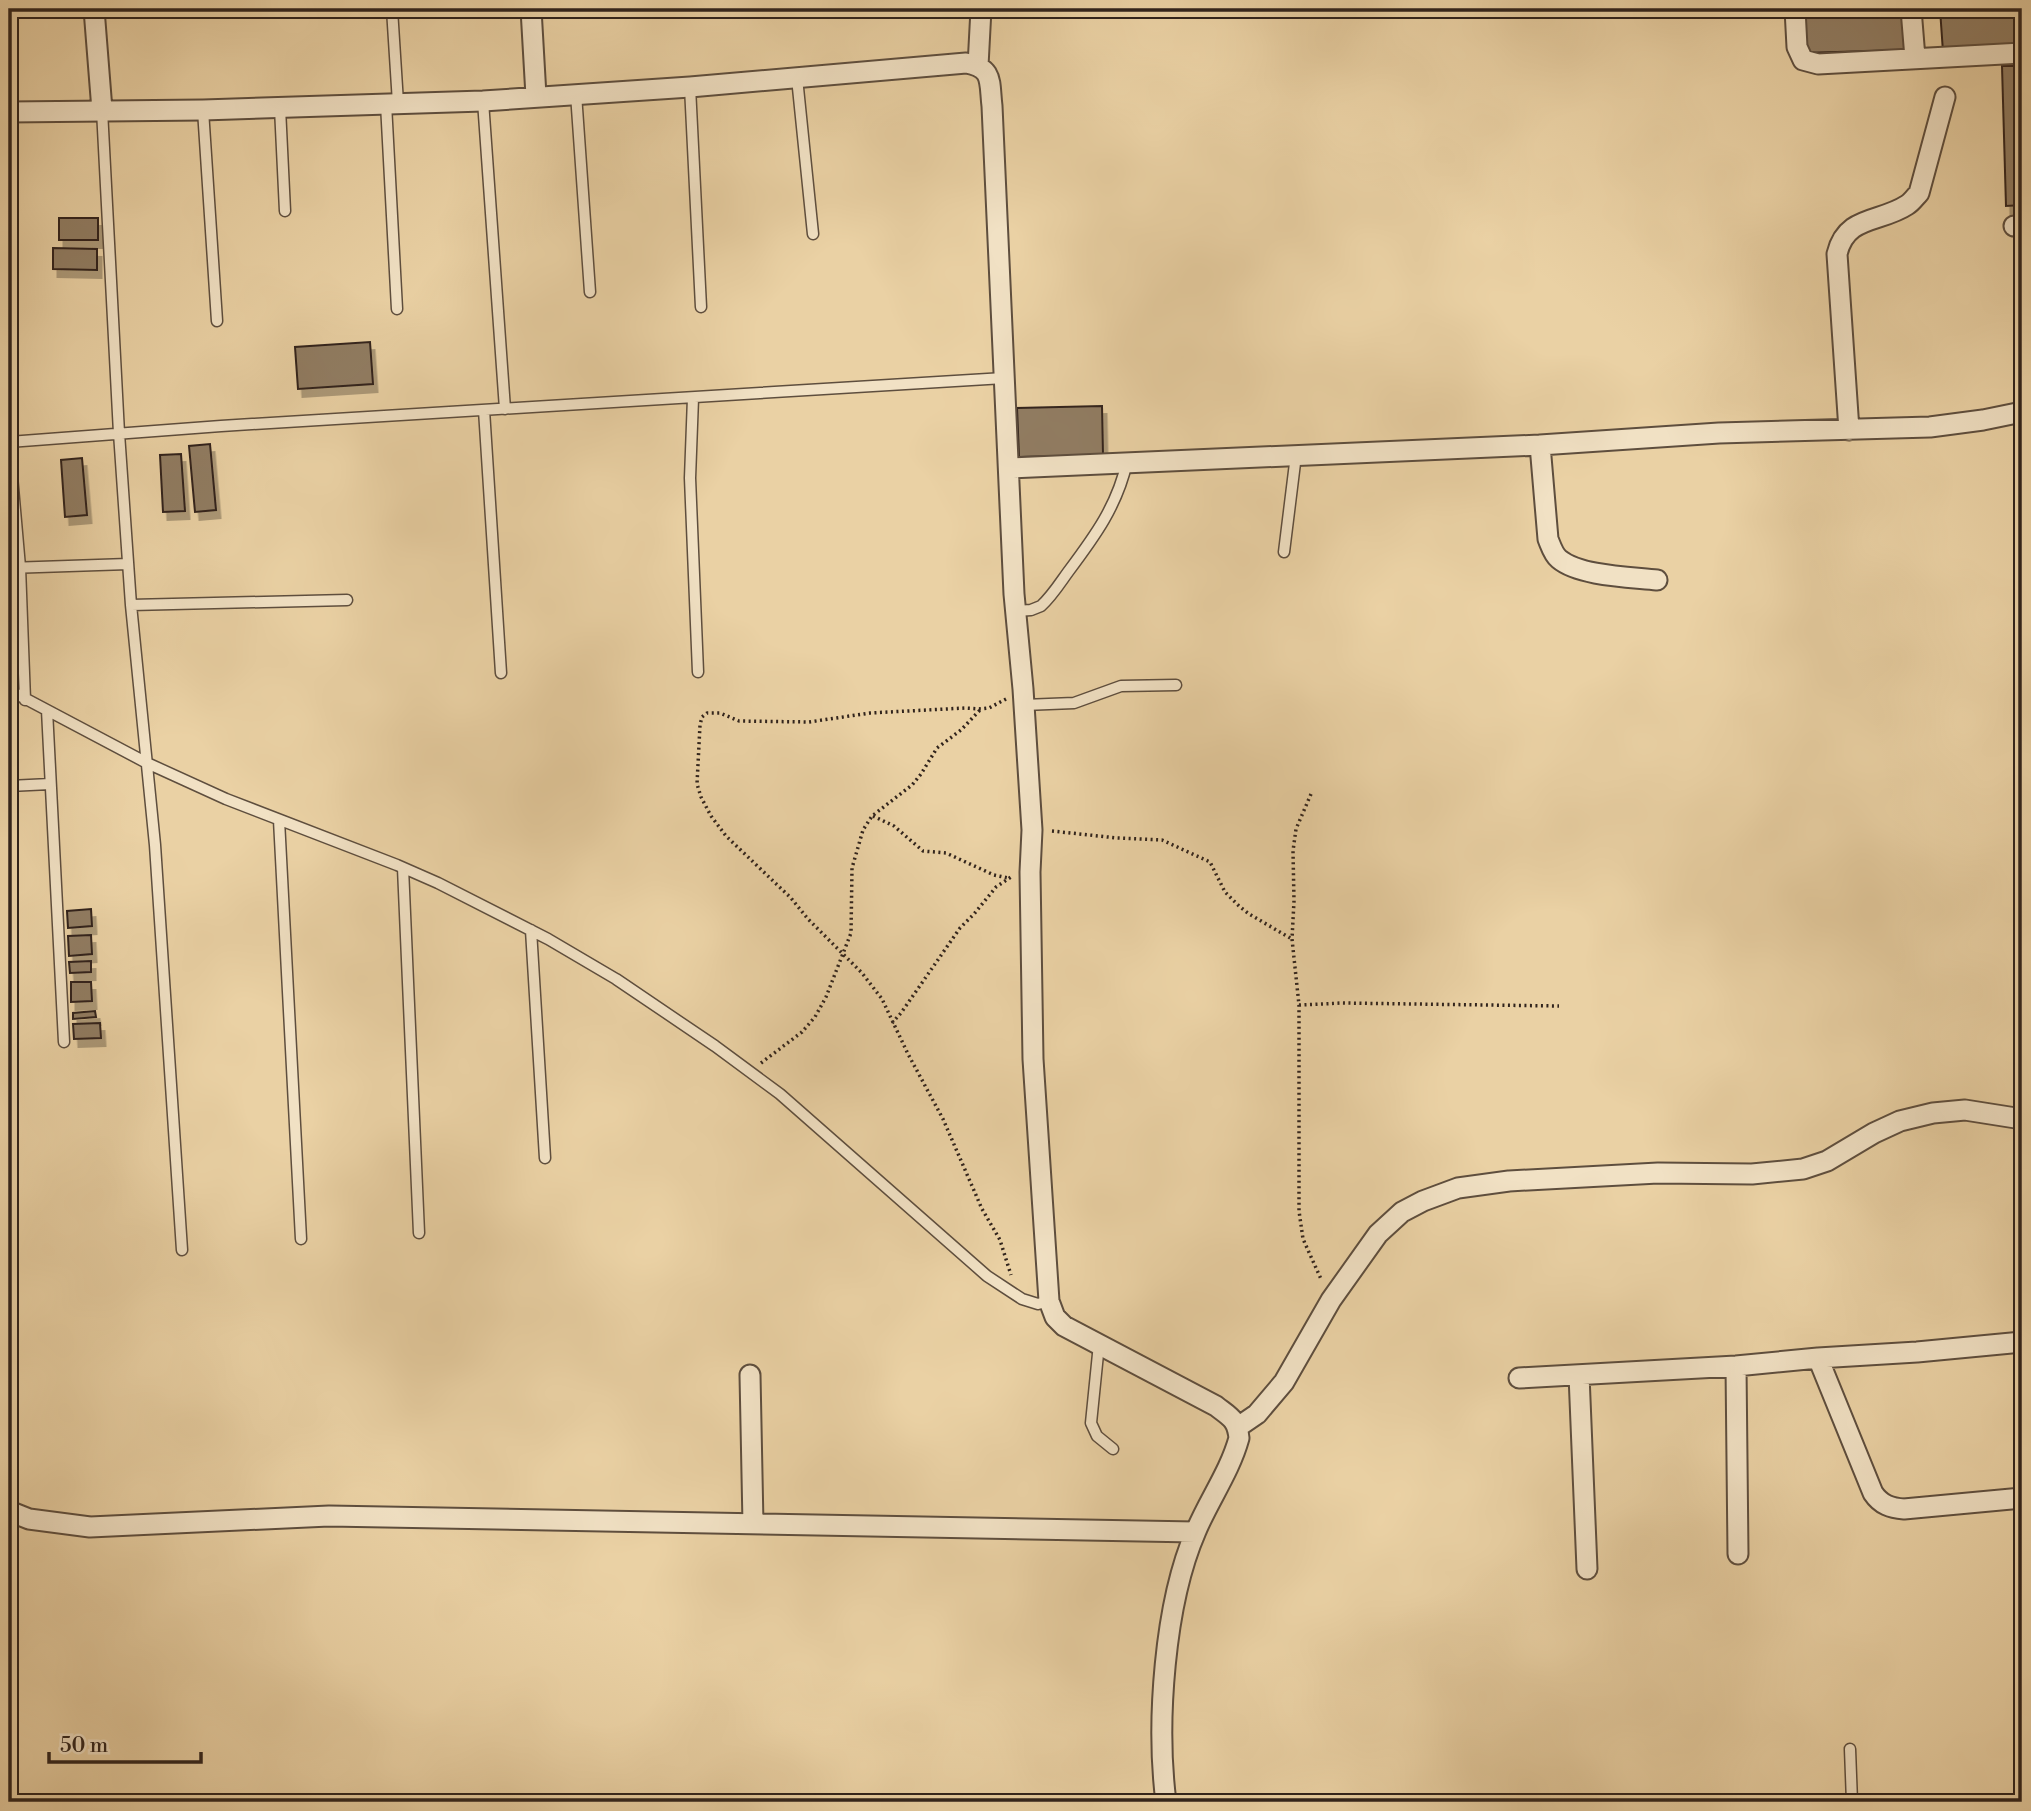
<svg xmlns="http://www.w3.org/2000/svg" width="2031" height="1811" font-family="'Libre Bodoni',serif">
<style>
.building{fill:#917d63;stroke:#30231c;stroke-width:2;filter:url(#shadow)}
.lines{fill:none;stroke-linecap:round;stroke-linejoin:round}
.lane-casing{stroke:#5e4e3e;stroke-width:13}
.street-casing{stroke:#5e4e3e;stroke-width:23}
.path{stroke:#30231c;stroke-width:3.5;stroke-dasharray:2 3.5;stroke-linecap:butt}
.lane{stroke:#f1e1c4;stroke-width:10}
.street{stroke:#f1e1c4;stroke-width:19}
</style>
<defs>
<filter id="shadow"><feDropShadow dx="4.5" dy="8" stdDeviation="0" flood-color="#0004"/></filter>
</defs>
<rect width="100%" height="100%" fill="#ead1a4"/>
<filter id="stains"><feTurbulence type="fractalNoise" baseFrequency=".00286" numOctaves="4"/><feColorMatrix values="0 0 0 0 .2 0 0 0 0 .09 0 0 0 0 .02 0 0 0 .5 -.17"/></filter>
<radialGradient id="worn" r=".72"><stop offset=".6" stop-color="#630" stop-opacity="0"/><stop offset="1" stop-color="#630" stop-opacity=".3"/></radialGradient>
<!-- building -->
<path class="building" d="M1800,9H1838L1839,16L1869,15V9H1905L1906,50L1802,53Z
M1940,9H1973L1974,18L2013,15L2012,9H2022V46L1943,52Z
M2002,66H2022V205L2006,206Z
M59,218H98V240H59Z
M53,248L97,249V270L53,269Z
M370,342L373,384L298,389L295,347Z
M1102,406L1103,455L1019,457L1017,408Z
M210,444L216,510L195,512L189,446Z
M181,454L185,511L163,512L160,455Z
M82,458L87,515L65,517L61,460Z
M91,909L92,926L68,928L67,911Z
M91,935L92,954L69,956L68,936Z
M91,961V972L70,973L69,962Z
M71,982H91L92,1001L71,1002Z
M95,1011L96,1017L73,1019V1013Z
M100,1023L101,1038L74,1039L73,1024Z"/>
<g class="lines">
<!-- lane casing -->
<g class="lane-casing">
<path id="lane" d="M392,9L398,103
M797,78L813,234
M690,87L701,307
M576,94L590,292
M483,101L505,409
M386,104L397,309
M280,108L285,211
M102,110L119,433L131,605L155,845L182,1250
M203,110L217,321
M693,398L690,478L698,672
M484,410L501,673
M9,442L221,426L1004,378
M9,442L20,567L25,700
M1284,552L1296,455
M9,568L128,564
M131,605L347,600
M1016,611L1031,610L1041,606C1052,596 1060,583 1068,572C1095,536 1117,506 1127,462
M9,690L147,763L226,799L397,865L438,883L548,939L616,979L715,1046L780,1094L987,1276L1022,1299L1038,1304L1049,1301
M1024,705L1074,703L1121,686L1176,685
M47,710L64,1042
M9,786L50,784
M279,820L301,1239
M403,868L419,1233
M531,930L545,1158
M1099,1344L1091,1423L1097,1436L1113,1449
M1850,1749L1852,1802"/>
</g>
<!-- street casing -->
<g class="street-casing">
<path id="street" d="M94,9L102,110
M531,9L536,96
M1795,9L1797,47L1803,60L1818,64L2022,53
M1911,9L1915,58
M978,66L981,9
M9,112L203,110L483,101L690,87L966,63C994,68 989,82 992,106L1014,594L1023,689L1032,830L1030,872L1033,1059L1049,1301L1055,1317L1064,1326L1216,1406C1230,1417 1237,1419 1239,1438C1230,1471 1209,1500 1196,1531C1164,1604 1156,1724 1166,1802
M2014,226H2022
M1849,430L1837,254C1846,215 1880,223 1907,205C1912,202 1915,197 1919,193L1945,97
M1540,445L1548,539C1551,546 1553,554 1559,559C1579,576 1630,577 1657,580
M1009,468L1540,445L1719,433L1930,427L1983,420L2022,412
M1818,1358L1873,1493C1881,1505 1891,1508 1904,1509L2022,1498
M1736,1366L1738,1554
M750,1375L753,1524
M1579,1375L1587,1569
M1519,1378L1736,1366L1818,1358L1917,1352L2022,1342
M1238,1427L1257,1414L1284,1382L1331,1300L1378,1234L1402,1212L1423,1201L1458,1188L1509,1181L1658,1173L1752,1174L1803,1169L1827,1161L1874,1133L1900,1121L1933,1113L1965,1110L2022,1119
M9,1511L29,1519L90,1527L329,1516L1195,1532"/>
</g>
<!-- path -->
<path class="path" d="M1006,699L989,708L981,709L965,708L870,713L809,722L739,721L720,713H707L702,717L700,725L697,784L701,797L711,816L726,836L791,898L808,919L862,973L882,999L908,1054L943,1119L982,1209L1000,1240L1011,1275
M1311,794L1296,829L1293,851L1294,901L1292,939L1299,1005V1211L1303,1239L1321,1279
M873,816L894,826L923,851L946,853L994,875L1008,878
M1052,831L1117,838L1162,840L1210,862L1225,892L1239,906L1249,914L1292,939
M1299,1005L1342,1003L1559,1006
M892,1023L901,1013L960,928L974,914L996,887L1011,877
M761,1063L802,1032L815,1017L826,997L851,933L852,868L863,830L872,816L912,785L921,774L937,748L961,730L981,709"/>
<!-- lane -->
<use href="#lane" class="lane"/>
<!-- street -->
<use href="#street" class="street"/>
</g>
<!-- margin -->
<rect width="2031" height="1811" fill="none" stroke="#ead1a4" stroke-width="35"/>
<rect x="10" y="10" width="2010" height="1790" fill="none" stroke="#30231c" stroke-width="3.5"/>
<rect x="18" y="18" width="1996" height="1776" fill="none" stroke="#30231c" stroke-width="2"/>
<!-- scale -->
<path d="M49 1752v10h152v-10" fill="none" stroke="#30231c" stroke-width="3.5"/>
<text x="60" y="1752" font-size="21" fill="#30231c" stroke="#f1e1c4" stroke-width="5" paint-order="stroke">50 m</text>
<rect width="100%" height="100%" filter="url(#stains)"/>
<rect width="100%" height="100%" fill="url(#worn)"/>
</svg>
